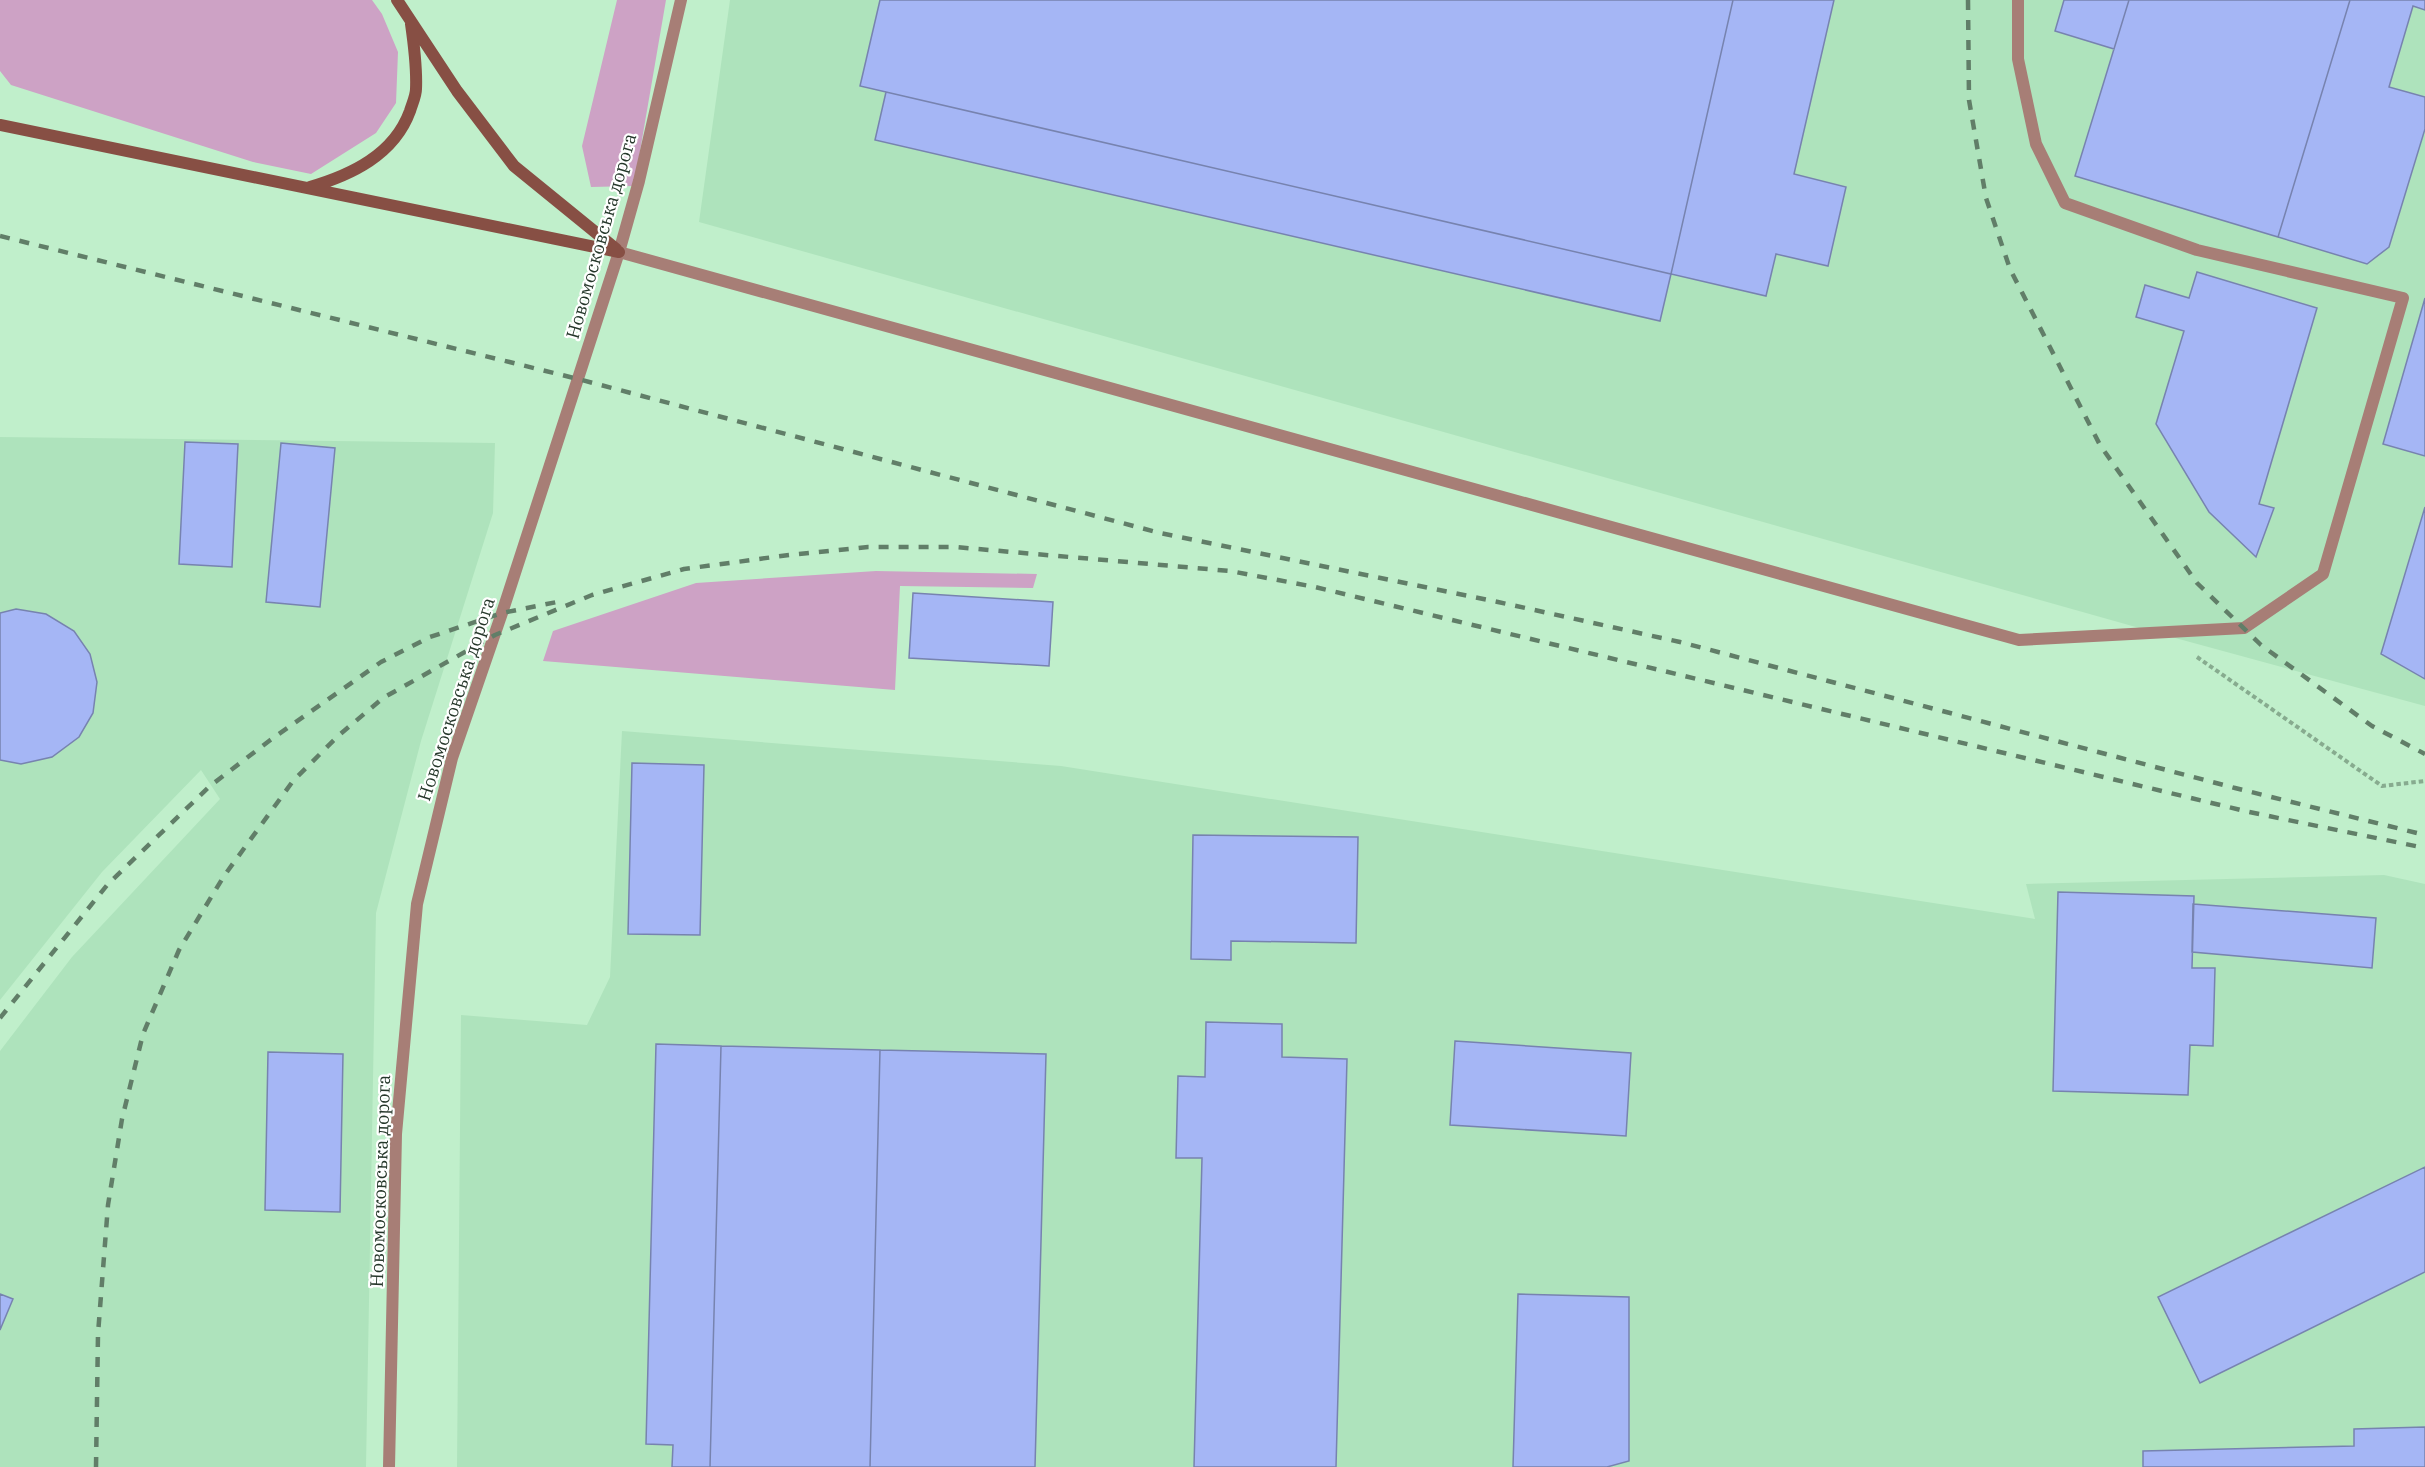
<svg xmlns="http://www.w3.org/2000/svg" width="2425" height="1467" font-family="'IBM Plex Serif',serif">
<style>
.built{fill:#aee3bc}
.green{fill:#cda2c5}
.building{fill:#a5b6f5;stroke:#7783af;stroke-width:1.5}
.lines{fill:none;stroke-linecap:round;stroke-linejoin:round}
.path{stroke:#87ab8f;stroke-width:4;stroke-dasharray:4.5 3;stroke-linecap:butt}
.lane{stroke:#a77e76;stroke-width:12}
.street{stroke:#a77e76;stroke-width:12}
.secondary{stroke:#874f44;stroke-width:12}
.rail{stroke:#617e68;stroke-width:4.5;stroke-dasharray:10 10;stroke-linecap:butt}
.labels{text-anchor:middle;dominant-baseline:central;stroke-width:4.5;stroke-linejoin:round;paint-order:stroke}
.street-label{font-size:18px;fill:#25372a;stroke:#fff}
</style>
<rect width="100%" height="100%" fill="#c0efcb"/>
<!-- built -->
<path class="built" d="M730,0H2425V706L2157,633L699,222Z
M0,437L495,443L493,513L421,741L376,913L366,1467H0V1051L72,957L220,799L201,770L102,872L0,1000Z
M622,731L1061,766L2035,919L2026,884L2384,875L2425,884V1467H457L461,1015L587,1025L610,977Z"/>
<!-- green -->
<path class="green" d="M0,0H372L382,14L398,52L396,103L376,133L311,174L253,162L11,85L0,71Z
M617,0H666L634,186L591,187L582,146Z
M876,571L1037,574L1033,588L900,586L895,690L543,661L553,631L696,583Z"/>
<!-- building -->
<path class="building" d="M880,0H1733L1671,274L860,86Z
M1733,0H1834L1794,174L1846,187L1828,266L1776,254L1766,296L1671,274Z
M2064,0H2129L2114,49L2055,31Z
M2129,0H2350L2278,237L2075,176Z
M2350,0H2425V10L2413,6L2389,87L2425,97V129L2389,247L2367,264L2278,237Z
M886,92L1671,274L1660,321L875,140Z
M2197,272L2317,308L2259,504L2274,508L2256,557L2209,512L2156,424L2184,331L2136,317L2145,285L2189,298Z
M2425,298V456L2383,444Z
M185,442L238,444L232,567L179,564Z
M281,443L335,448L320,607L266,602Z
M2425,507V679L2381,654Z
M913,593L1053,602L1049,666L909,658Z
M16,609L46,614L74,631L90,654L97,682L93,713L79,737L52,757L21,764L0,760V613Z
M632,763L704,765L700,935L628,934Z
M1193,835L1358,837L1356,943L1231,941V960L1191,959Z
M2058,892L2194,896L2192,968H2215L2213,1046L2190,1045L2188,1095L2053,1091Z
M2193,904L2376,918L2372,968L2192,952Z
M1206,1022L1282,1024V1057L1347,1059L1336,1467H1194L1202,1158H1176L1178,1076L1205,1077Z
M1455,1041L1631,1053L1626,1136L1450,1125Z
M656,1044L721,1046L710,1467H672L673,1445L646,1444Z
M721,1046L880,1050L870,1467H710Z
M880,1050L1046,1054L1035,1467H870Z
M268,1052L343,1054L340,1212L265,1210Z
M2425,1167V1272L2200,1383L2158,1297Z
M0,1294L13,1299L0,1330Z
M1518,1294L1629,1297V1461L1607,1467H1513Z
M2425,1427V1467H2143V1451L2354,1446V1429Z"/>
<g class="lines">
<!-- path -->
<path class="path" d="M2197,657L2382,786L2425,781"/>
<!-- lane -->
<path class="lane" d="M619,252L2019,640L2244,628L2323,574L2403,298L2197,250L2065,203L2036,144L2018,59V0"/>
<!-- street -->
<path class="street" d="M389,1467L396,1134L417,904L452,758L502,613L619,252L639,181L681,0"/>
<!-- secondary -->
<path class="secondary" d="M397,0L457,91L514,166L616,249
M0,125L619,252
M310,187C351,175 394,155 410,111C412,104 416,96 416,89C417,67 414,45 411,24"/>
<!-- rail -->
<path class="rail" d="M1968,0L1969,100L1986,198L2010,269L2100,445L2197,583L2261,645L2372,726L2425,754
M0,236L578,379L1160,533L1498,602L1680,642L2235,788L2425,835
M0,1018L108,884L210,786L269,741L381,662L430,637L502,613L562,601
M96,1467L98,1334L108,1205L122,1119L143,1034L179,950L224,876L293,781L338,736L383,698L495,635L592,595L684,569L789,555L868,547H955L1230,571L1315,587L2249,812L2425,848"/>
</g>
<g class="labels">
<!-- street labels -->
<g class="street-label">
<text transform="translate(601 236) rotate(-74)">Новомосковська дорога</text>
<text transform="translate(456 699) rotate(-72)">Новомосковська дорога</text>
<text transform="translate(380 1181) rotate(-88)">Новомосковська дорога</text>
</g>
</g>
</svg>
